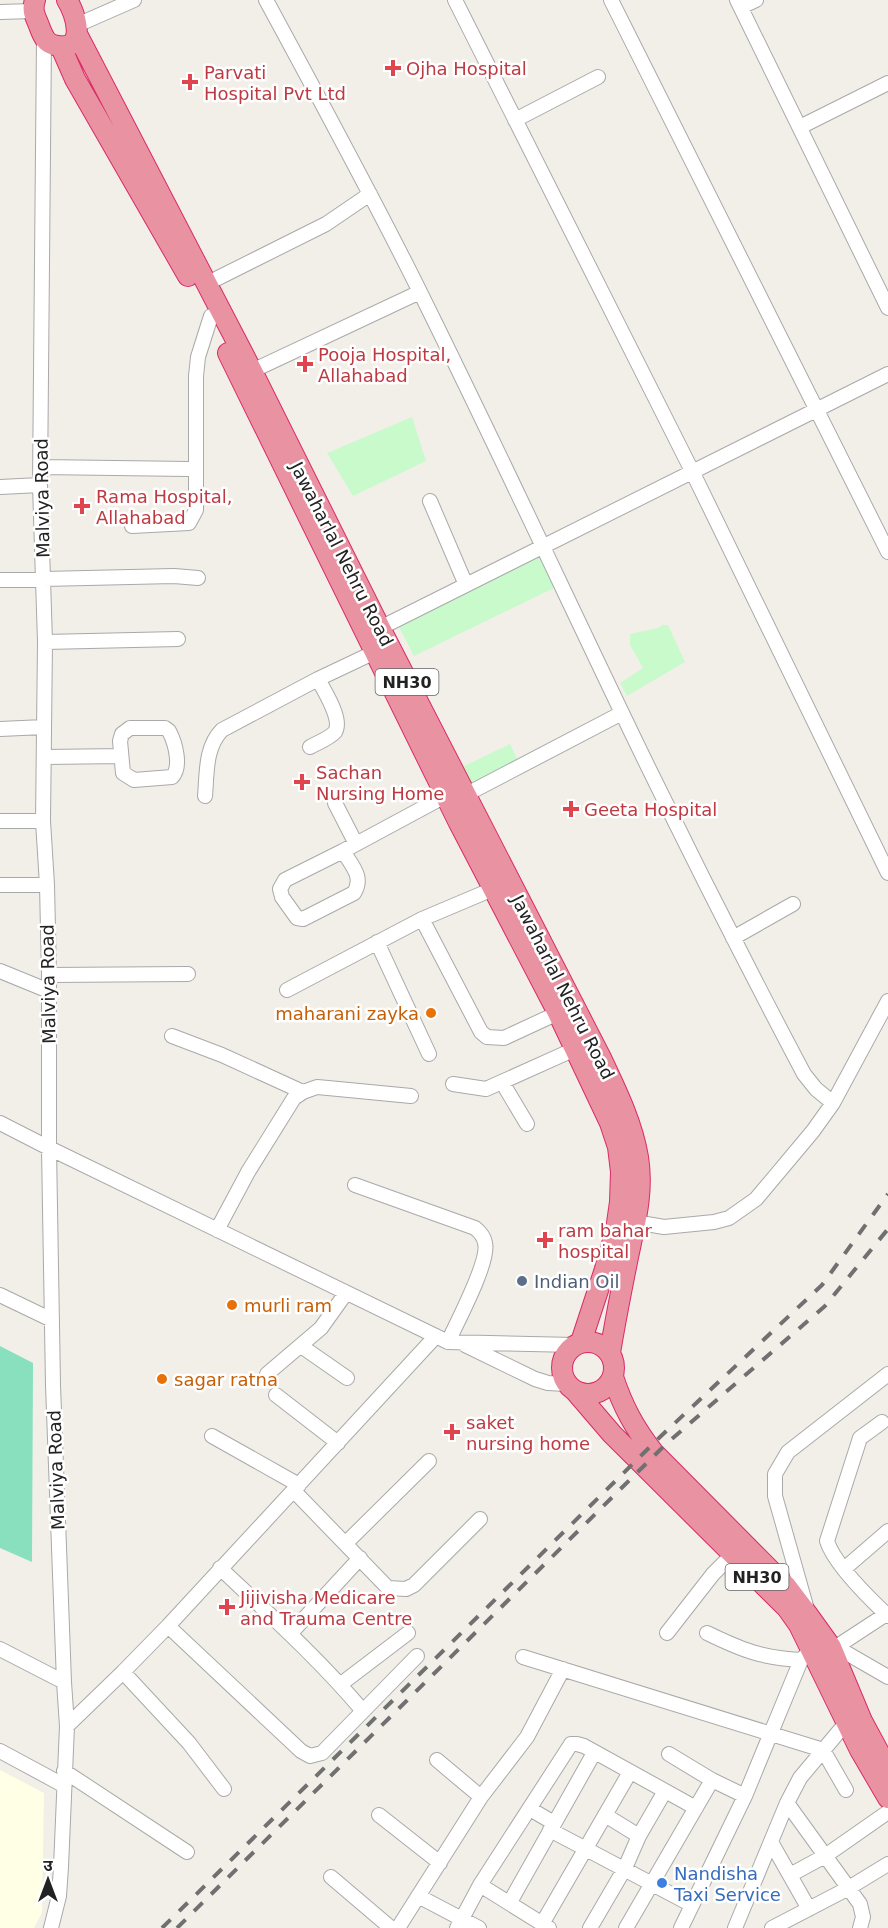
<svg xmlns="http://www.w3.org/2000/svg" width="888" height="1928" font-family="'DejaVu Sans','Noto Sans Devanagari',sans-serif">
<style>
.education{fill:#ffffe5}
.park{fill:#c8facc}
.pitch{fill:#88e0be}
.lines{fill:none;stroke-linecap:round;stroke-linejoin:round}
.minor-casing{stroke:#a9a9a9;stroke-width:16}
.highway-casing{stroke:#dc2a67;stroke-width:22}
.minor{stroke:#fff;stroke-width:14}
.highway{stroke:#e892a2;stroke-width:20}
.rail{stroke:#707070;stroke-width:4;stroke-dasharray:12 12;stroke-linecap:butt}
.health-dot{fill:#e0444e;stroke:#fff;stroke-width:2}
.food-dot{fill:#e8710a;stroke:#fff;stroke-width:2}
.service-dot{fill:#5c6f8a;stroke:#fff;stroke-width:2}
.shop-dot{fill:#3f7fe0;stroke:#fff;stroke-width:2}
.labels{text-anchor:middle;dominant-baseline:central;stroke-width:5;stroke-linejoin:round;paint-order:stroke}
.shield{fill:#fff;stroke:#646464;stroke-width:1.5}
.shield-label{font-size:16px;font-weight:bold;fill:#222}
.health-label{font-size:18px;fill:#be3a42;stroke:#fff;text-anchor:start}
.street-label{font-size:18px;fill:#222;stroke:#fff}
.food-label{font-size:18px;fill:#c56008;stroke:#fff;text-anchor:start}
.service-label{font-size:18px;fill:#4e5e75;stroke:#fff;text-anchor:start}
.shop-label{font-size:18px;fill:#366cbe;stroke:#fff;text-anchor:start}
</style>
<rect width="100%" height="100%" fill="#f2efe9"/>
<!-- education -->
<path class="education" d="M0,1770L44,1793L42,1913L34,1928H0Z"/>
<!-- park -->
<path class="park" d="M412,417L426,461L353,496L327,453Z
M537,552L554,588L414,656L396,621Z
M663,625H668L685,662L627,696L620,683L643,668L630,645V634L658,628Z
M510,744L520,765L470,789L460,768Z"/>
<!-- pitch -->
<path class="pitch" d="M0,1346L33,1363L32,1562L0,1548Z"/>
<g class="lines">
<!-- minor casing -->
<g class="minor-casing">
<path id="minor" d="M266,0C319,98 372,195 421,294C490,433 555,573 622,713C680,834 741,955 804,1074L816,1089L833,1103
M455,0L692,471L888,873
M611,0L888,552
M737,0L888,308
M741,7L756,0
M0,12L33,11
M77,25L134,0
M44,39L40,485L45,642L43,821L47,885L49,975V1148L53,1385L64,1682L67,1726L61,1867L59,1896L51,1928
M515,120L598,77
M800,127L888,83
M206,284L326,224L370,194
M252,371L420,292
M40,467L189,469
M0,487L40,485
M430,501L466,585
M132,526L189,523L196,510V376L198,357L211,316
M0,580L174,576L198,578
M380,628L888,374
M45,642L178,639
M130,728H165L169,731C175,742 182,767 172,777L134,780L123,773L120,741L122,734Z
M0,729L44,727
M310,747C317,743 330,738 335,732C343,719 324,691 318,679
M45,757L121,756
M465,795L622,713
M205,796C207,774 205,747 222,730L318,679L375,652
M335,803L356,844
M0,821H43
M343,851C352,866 364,877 354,893L303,919L297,918L282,897L280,889L285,880L343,851L447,795
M0,885H47
M422,919L481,1032L487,1037L504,1038L558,1013
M733,938L793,904
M377,942L429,1054
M0,971L49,991
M49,975L188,974
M287,990L422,919L493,889
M172,1036L222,1055L303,1092L317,1087L328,1088L411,1096
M502,1082L527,1124
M453,1084L486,1089L575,1049
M0,1123L49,1148L448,1342L575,1345
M355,1185L475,1228C480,1232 484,1236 485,1243C490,1261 457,1322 448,1342
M629,1221L664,1227L714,1222L729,1218L756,1199L813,1131L833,1103L888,1001
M217,1230L248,1172L294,1098L303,1092
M0,1295L52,1320
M465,1345L535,1379L548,1383L566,1384
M301,1346L347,1378
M267,1374L321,1328L346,1293
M276,1395L338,1443
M882,1422L860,1438L827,1541C834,1564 870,1599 888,1616
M212,1436L299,1485
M294,1491L388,1588L406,1589L414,1585L480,1519
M346,1543L429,1461
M220,1568C269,1614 319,1659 363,1711
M844,1569L888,1531
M806,1606L775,1496V1474L788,1452L888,1374
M168,1626L301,1751L310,1756L322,1753L417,1656
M667,1633L713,1574L733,1554
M707,1633C742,1650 762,1658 801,1660
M290,1634L360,1558
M836,1647L888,1613
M0,1649L64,1682
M523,1657L823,1750L846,1790
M123,1672L189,1743L224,1789
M341,1684L408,1633
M67,1726L123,1672L168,1626L436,1336
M0,1751L63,1785
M669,1754L712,1780
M437,1760L481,1797
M64,1771L187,1852
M787,1803L860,1904L863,1917L860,1928
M530,1809L554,1823
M379,1815L440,1863
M605,1815L639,1836
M550,1830L692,1905
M771,1842L809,1909
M790,1875L825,1856L888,1812
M331,1877L391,1928
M480,1885L549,1928
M418,1896L479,1928
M510,1902L594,1753
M542,1924L630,1772
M398,1928L481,1797L527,1737L563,1669
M457,1928L480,1885L571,1744H577L584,1746L696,1808
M590,1928L625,1868L639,1836L665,1791
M626,1928L712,1780L745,1796
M681,1928L745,1796L801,1660L811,1650L836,1647L888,1677
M735,1928L787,1803L800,1778L846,1723
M772,1928L847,1889L888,1864"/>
</g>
<!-- highway casing -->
<g class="highway-casing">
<path id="highway" d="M35,0C32,9 34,14 38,23C40,28 42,35 46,40C49,44 53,45 58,46C87,50 76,14 67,0
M77,34L252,371L380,628L601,1058C616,1090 632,1122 638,1157C644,1193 634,1227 627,1262C621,1292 615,1322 610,1353
M61,47L75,79L188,276
M228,353L459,823L558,1013L610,1123L618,1147L621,1172L620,1202L616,1230L605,1269L581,1342
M562 1368a26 26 0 1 1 52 0a26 26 0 1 1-52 0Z
M613,1377C623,1407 634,1427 653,1452L786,1586L808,1615L831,1647L862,1721L888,1769
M576,1392L612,1434L787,1608L799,1625L860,1750L888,1798"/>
</g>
<!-- minor -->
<use href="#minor" class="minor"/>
<!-- highway -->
<use href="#highway" class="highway"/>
<!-- rail -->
<path class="rail" d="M162,1928L660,1437L822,1285L888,1194
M177,1928L666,1444L825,1306L888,1229"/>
</g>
<!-- markers -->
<g class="health-dot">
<path d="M390 59h6v6h6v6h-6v6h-6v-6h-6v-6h6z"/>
<path d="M187 73h6v6h6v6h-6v6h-6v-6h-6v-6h6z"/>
<path d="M302 355h6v6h6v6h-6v6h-6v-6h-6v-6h6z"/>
<path d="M79 497h6v6h6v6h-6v6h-6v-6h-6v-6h6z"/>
<path d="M299 773h6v6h6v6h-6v6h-6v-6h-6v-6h6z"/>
<path d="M568 800h6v6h6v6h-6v6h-6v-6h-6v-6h6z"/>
<path d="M542 1231h6v6h6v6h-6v6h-6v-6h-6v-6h6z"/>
<path d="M449 1423h6v6h6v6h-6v6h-6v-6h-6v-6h6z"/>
<path d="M224 1598h6v6h6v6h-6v6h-6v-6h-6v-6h6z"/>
</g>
<g class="food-dot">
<circle cx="431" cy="1013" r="6"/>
<circle cx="232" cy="1305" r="6"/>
<circle cx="162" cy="1379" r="6"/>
</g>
<circle class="service-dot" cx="522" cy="1281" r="6"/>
<circle class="shop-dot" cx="662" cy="1883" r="6"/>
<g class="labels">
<!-- shield labels -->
<g class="shield">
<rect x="375.5" y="669" width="63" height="26" rx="4.5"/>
<rect x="725.5" y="1564" width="63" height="26" rx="4.5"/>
</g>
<g class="shield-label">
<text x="407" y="682">NH30</text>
<text x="757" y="1577">NH30</text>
</g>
<!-- health labels -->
<g class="health-label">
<text x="406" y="68">Ojha Hospital</text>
<text x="204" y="72">Parvati<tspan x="204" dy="21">Hospital Pvt Ltd</tspan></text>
<text x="318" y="354">Pooja Hospital,<tspan x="318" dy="21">Allahabad</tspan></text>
<text x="96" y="496">Rama Hospital,<tspan x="96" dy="21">Allahabad</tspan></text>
<text x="316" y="772">Sachan<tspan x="316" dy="21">Nursing Home</tspan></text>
<text x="584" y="809">Geeta Hospital</text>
<text x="558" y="1230">ram bahar<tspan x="558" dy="21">hospital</tspan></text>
<text x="466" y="1422">saket<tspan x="466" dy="21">nursing home</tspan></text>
<text x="240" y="1597">Jijivisha Medicare<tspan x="240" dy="21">and Trauma Centre</tspan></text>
</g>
<!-- street labels -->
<g class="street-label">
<text transform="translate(42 498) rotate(-91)">Malviya Road</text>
<text transform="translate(342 554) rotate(63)">Jawaharlal Nehru Road</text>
<text transform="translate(48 984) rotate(-91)">Malviya Road</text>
<text transform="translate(563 987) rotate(63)">Jawaharlal Nehru Road</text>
<text transform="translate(56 1470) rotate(-92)">Malviya Road</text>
</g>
<!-- food labels -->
<g class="food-label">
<text x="419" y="1013" text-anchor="end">maharani zayka</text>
<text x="244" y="1305">murli ram</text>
<text x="174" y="1379">sagar ratna</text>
</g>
<!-- service labels -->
<g class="service-label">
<text x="534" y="1281">Indian Oil</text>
</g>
<!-- shop labels -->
<g class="shop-label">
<text x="674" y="1873">Nandisha<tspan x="674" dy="21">Taxi Service</tspan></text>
</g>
</g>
<!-- north arrow -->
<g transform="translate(48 1880)" stroke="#ffffff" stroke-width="4.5" paint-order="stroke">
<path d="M0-4.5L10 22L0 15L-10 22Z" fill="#222222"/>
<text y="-9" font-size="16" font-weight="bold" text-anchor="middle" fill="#222222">उ</text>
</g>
</svg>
